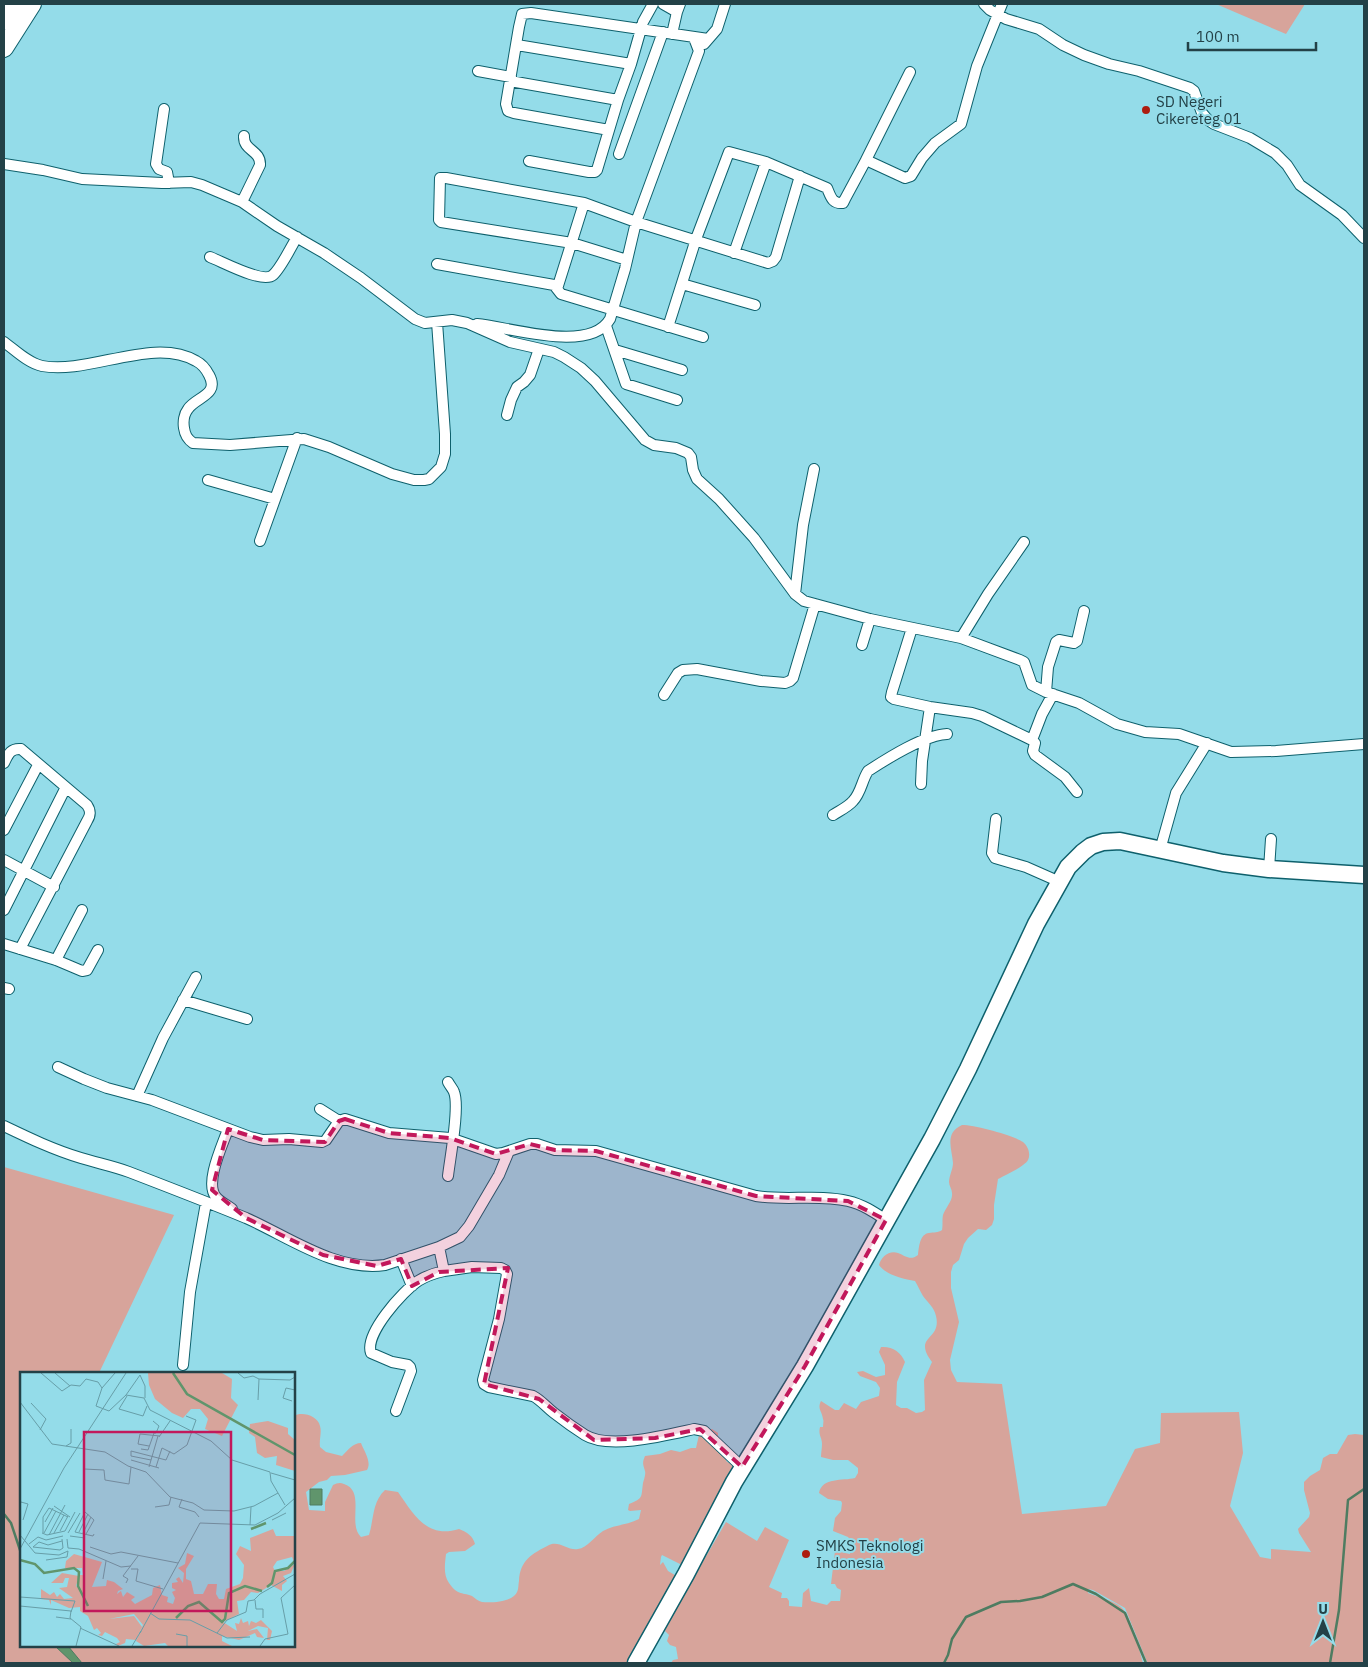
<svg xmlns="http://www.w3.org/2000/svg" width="1368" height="1667" font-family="'IBM Plex Sans',sans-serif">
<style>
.green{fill:#d7a49b}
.water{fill:#60956c;stroke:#4e7c61}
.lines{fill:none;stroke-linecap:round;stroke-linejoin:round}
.stream{stroke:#4e7c61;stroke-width:2.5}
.minor-casing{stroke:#0e606c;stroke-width:12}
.trunk-casing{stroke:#0e606c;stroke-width:19}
.motorway-casing{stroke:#0e606c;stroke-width:20}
.minor{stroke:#fff;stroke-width:10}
.trunk{stroke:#fff;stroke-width:16}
.motorway{stroke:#fff;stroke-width:18}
.marked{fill:#c2185b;fill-opacity:0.2;stroke:#c2185b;stroke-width:4;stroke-dasharray:10 6;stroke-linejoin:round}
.poi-dot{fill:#ad1d0f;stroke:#94dce9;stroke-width:2}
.labels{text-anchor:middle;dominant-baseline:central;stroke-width:4;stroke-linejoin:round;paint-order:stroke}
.poi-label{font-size:15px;fill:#234147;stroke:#94dce9;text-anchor:start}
.inset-river{fill:none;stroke:#60956c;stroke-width:2.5}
.inset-road{fill:none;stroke:#679ea8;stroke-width:1}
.view{fill:#c2185b;fill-opacity:0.15;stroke:#c2185b;stroke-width:2.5}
.inset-edge{fill:none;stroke:#234147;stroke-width:2.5}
</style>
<rect width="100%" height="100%" fill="#94dce9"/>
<!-- green -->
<path class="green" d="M1216,4H1305L1286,34Z
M962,1125C975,1125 1012,1135 1023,1142C1028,1146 1031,1154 1028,1160C1024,1167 1005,1175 998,1179L994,1205V1219L992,1225L986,1230L978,1229L968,1238L964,1244L959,1260L953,1265L951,1272V1288L959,1322L950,1360L951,1370L957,1382L1002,1384L1022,1514L1106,1506L1135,1449L1160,1443L1161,1413L1239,1412L1243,1453L1230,1506L1260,1557L1271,1559V1549L1311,1552L1299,1533L1298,1529L1309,1517L1310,1513L1304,1490V1482L1310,1476L1320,1470L1323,1458L1330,1454H1337L1348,1435L1355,1434L1364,1435V1663H1146L1147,1662L1125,1608L1093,1590L1088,1589V1593C1098,1597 1112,1600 1121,1607C1130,1614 1140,1651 1143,1663H671L673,1660L678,1659L676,1647L670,1645L667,1641L669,1635L665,1631L670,1618L726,1522L757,1541L765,1527L789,1540L769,1587L782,1593L781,1598H787L789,1601V1606L802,1607L803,1593L809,1588L811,1601L827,1605L831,1601H840L841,1590L837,1588L835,1584H831L835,1551L850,1554L852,1542L848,1537L833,1531L835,1518L841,1511L842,1503L841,1501L828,1499L819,1493C822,1477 843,1481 855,1478L858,1473V1468L848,1460H833L821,1457C821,1453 822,1448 822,1444C822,1437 818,1435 820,1427H823C823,1424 824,1421 823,1419C822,1411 817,1409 821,1401L835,1410H839L844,1403L856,1409L861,1402L879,1396L880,1388L876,1382L860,1376L857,1372L863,1371L876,1377L885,1375V1365L879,1352L881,1347C892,1346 901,1352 905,1362L897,1382L896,1405L901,1408H907L916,1413L922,1412L925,1410L924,1380L932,1362C912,1335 942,1341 936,1316C934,1307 928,1303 923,1296C920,1291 918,1286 915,1281C903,1279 886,1275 879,1265C881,1257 889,1250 898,1253C906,1256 910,1261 918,1255C919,1246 920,1234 929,1233C934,1232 938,1233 942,1230C943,1226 942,1219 943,1215C945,1208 953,1201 952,1193C952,1189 949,1186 949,1182C949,1176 953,1169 953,1163C952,1149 944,1133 962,1125Z
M4,1167L174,1215L99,1373H21V1646H294V1416C302,1411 318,1416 320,1426C322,1432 319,1440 320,1447L326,1452L342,1456C348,1450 353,1443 361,1443C364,1451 372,1462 367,1470L345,1475L331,1476L327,1480L319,1482L306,1492L309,1510L325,1511V1502L333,1485C337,1483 340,1482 344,1484C366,1491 347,1524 361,1537L369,1535C374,1519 372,1502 385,1490L398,1492C414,1515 427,1539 459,1529C467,1532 473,1536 475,1544L465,1551L449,1552L446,1554C445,1563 443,1575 449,1583C457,1595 461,1592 472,1596C475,1598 478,1601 482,1602C491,1603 508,1602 515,1595C519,1591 518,1586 519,1581C520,1560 532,1554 549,1545C559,1540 568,1551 578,1549C587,1548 595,1536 603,1531C613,1525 628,1525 639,1519L641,1510L630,1511L628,1510L629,1504C644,1498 641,1497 643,1483C644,1479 646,1474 645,1471C643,1464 642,1463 645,1456L660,1454L671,1450L680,1452L691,1448H696L699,1435L712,1429L718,1433V1443L727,1462L741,1466L686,1567L662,1555L661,1557L660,1565L663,1562L668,1571L680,1578L662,1628L661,1637L655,1642L643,1663H4Z"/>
<!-- water -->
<path class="water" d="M310,1489H322V1505H310Z
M55,1646H68L82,1663H73Z"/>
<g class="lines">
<!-- stream -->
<path class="stream" d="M4,1514L11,1523L21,1553
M944,1663L948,1655L952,1639L966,1617L1001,1602L1020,1601L1042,1597L1073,1584L1096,1594L1125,1613L1146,1663
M1330,1663L1339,1610L1348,1500L1364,1489"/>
<!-- minor casing -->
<g class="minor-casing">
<path id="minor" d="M663,4L677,12L680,4
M984,4L990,10L1006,19L1039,29L1063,45L1084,55L1109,64L1139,71L1190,88L1194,91L1202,113L1208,120L1214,124L1250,138L1275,153L1287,165L1300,185L1342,215L1364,238
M672,34L677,12
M704,44L717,29L725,4
M517,45L631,64
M478,71L511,77
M510,81L618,100
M164,109L156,164L159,169L167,172L169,183
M609,130L514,113L508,111L506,104L519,27L522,14L531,13L708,39
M619,154L663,32
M866,160L910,72
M529,161L589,172H595L597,170L618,100L631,64L643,22L653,4
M4,164L43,170L82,179L162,183L191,182L202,185L242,202L277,226L324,253L361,278L415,319L425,323L452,320L467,323L510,342L554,352L564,357L581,368L595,381L645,440L654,445L676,448L688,453L691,457L693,470L697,479L719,499L754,538L795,594L804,601L870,619L961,638L1020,660L1024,662L1032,685L1046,692L1079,703L1117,724L1145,732L1179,734L1231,752L1276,751L1364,744
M242,202L260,165C261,150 243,151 244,136
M734,253L766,162
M210,257C223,262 263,284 273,275C281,268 291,247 297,237
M627,260L572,243L441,222L439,220L440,178H446L584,203L636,222L768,263L773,261L776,257L800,176
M437,264L554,285L561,294L703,337
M682,284L755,305
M557,289L584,203
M477,324C510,327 590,354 610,319L625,269L636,222L699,51L694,38
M606,326L626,384L677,400
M668,327L696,239L729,152L766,162L827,188C831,197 832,204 843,203L845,199L866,160L905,178L911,176L922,158L935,143L961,124L977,66L1002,4
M4,342C15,350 28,363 42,366C89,375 153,336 196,361C202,364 206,369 209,375C220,395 196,397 188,409C184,414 183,422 184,428C185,435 187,439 193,443L230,445L304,439L329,447L392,474L414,480H424L429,479L441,467L445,454V434L437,322
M615,350L682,370
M507,415L511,400L517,387L524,382L530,375L539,349
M208,480L275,499
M260,541L297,438
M795,594L803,525L814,469
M912,628L892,692L891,697L894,699L930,707L972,713L982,716L1032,740L1035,743L1033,751L1035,755L1065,777L1077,792
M961,638L988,594L1024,542
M862,645L870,619
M1046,692L1048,667L1056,642L1059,640L1074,643L1077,641L1084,611
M664,695L678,673L683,670L697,669L761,681L785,683L790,681L793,678L815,604
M1032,740L1042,714L1053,694
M4,763C8,755 10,748 21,749L87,805C91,811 91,815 87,821L20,949
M921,784L922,761L930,707
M833,815C839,811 848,807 853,801C861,793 862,780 868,771C888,758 924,735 947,734
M996,819L992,853L995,858L1026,867L1060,882
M4,830L38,765
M1160,850L1176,793L1207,743
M4,860L54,887
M1269,869L1271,839
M4,910L65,789
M4,944L56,960L82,971L87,970L98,950
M56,960L82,910
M4,988L9,989
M183,1000L247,1019
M58,1067L84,1079L107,1088L152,1100L250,1137L263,1140L289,1139L322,1142L326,1140L339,1121L345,1119L389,1133L450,1138L496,1154L503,1153L530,1144H537L555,1150L596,1151L756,1196C786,1201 818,1194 848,1201C862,1204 874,1212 886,1220
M137,1096L163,1038L196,977
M320,1109L339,1121
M4,1126C29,1138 54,1150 81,1158C97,1163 113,1166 129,1172C168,1187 207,1202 246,1218C289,1237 336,1272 385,1265L439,1247
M228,1129C223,1144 204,1183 216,1197C220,1202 227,1205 232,1209
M448,1176C450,1158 460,1107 454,1092C453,1089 450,1086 448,1082
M401,1259L412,1286
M444,1271L472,1267L501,1268L505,1270L507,1274L499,1319L483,1380L484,1384L489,1387L533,1396C541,1400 546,1407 554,1413C563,1420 574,1428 585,1435C609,1450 667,1435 694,1429L704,1431L742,1467
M183,1365L190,1292L206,1203
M396,1411L411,1371L410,1367L408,1365L392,1362L371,1353C364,1334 403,1291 418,1281C426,1276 435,1273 444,1271L439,1247L460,1237L469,1226L499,1175L509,1151"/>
</g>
<!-- trunk casing -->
<g class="trunk-casing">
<path id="trunk" d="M636,1663L686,1574L734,1482L805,1366L932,1139L968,1069L1036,924L1068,867L1083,852L1091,846L1103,842L1120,841L1223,863L1269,869L1364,875"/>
</g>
<!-- motorway casing -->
<g class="motorway-casing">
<path id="motorway" d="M4,20L14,4
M4,48L32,4"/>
</g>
<!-- minor -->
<use href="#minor" class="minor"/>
<!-- trunk -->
<use href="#trunk" class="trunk"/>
<!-- motorway -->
<use href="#motorway" class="motorway"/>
</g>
<!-- marked area -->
<path class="marked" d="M345,1119L389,1133L450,1138L496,1154L530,1144L555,1150L596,1151L756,1196L848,1201L886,1220L805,1366L742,1467L700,1429L655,1438L594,1440L539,1399L484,1384L508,1268L439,1272L412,1286L401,1259L377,1266L323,1255L246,1218L212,1190L228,1129L263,1140L325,1142L339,1121Z"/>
<!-- markers -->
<g class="poi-dot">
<circle cx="1146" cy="110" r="5"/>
<circle cx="806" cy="1554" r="5"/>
</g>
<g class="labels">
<!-- poi labels -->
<g class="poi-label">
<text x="1156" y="101">SD Negeri<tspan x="1156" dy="17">Cikereteg 01</tspan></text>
<text x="816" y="1545">SMKS Teknologi<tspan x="816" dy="17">Indonesia</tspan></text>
</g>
</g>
<!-- overview -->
<g transform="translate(20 1372)">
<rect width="275" height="275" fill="#94dce9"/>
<path d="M128,1H202L212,7L211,26L218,33L202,64L185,57L188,47L180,37H171L163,46L152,41L135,27L129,13ZM248,49L268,56V62L275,68V99L256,93L257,84L245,86L237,81L235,65L229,61L230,52ZM253,157L256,164H275V192L272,185L257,189L253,195L255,199H264L275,192L271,201L263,204L267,209L262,213V219L251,213L238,221L231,220L224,228L217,229L219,242L203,250L217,259L215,251L219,252L221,246L223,251L228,249L229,254L231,249L236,251L241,248L252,259L250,268H247L248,256L238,254L228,259L237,257L244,266L237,265L235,261L219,268L202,264V269L212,274H148L145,271L124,274L116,269L123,253L114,242L89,247L114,244L122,255L116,268L106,267L105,271L98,274L96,272L100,270L97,266L85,260L82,264L78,263L81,261L77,256L74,258L68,244L60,239V235L49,236L31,228V233L29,228L21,227V217L30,223L34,220L37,225L40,222L44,227L53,226L39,216L47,215L49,206H45L43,211H31L42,201L59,204L56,214L61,218L58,212L60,203H63L62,196H45L46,189L54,182L82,190L72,215L86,214L87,208L94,210L103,217L98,219L97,222L101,219L103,225L107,220L115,225L111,228L115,232L132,223L133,216L140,213L142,223L148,225L147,230L153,232L155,226L152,220L156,218L152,216V211L158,210L156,207L159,205L163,211L164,201L158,196L165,192L167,181L174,184L166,197V207L171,209L174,222H183L188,212H197L196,222L199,227H204L206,217L220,212L223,206L224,193L216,182L220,174L231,179L230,166Z" fill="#d7a49b"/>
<path class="inset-river" d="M153,1L167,22L275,83M231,157L246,151M0,188L15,192L24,201L54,196L59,200L58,214L68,234M247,215L252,211L255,199L268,196L275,189M156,246L168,234L179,230L202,250L205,247L209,221L225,214L242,219"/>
<path class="inset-road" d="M21,1L42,19L51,13L60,14L66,7L78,10L82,16M35,1L50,14M95,1L82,16L76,34L89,39L106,23L120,3L125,14V26M218,1L224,6L233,4L239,7L238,28M239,7L270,8L275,5M106,23L124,26L130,38L191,69L212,88L250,100L251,109L265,133M107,24L99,37L123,44L127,34M272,29L263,26L266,16L275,18M0,30L32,72L85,80L108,94L126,100L150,125L173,131L184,138L214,139L234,134L258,121M11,31L26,47L20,58M139,65L150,49M46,74L51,71V57M129,74L118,72L120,62L140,64M121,77L128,78L134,61H136L139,54L133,49M111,88L139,96M131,88L111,84V79L146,88L150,79M129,95L138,64M136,95L142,76L154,82L167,73L176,48L166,44M64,97L84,98L85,108L109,112L111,95M251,101L275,108M162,127L159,135L175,140L179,145M0,133L1,130L8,132L3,148M34,134L50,145M135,135L149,133L151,125M252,148L266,141M25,150L33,136M230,153L231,135M40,159L48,144M59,160L68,142M22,161L27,163L45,159L55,140M23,161V145L29,136L48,145M24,161L36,139M34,161L44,143M48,161L60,141M63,161L71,145M66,162L74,148L65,140L55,160L73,164L74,162M0,163L15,181L39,183L48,179M29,163L45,133M50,164L65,166M47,167L48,176L59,177L101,195L111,194M9,172L18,165L26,168L43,164M13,175L40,178L43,176L42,167M13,175L19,170L28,173L42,169M70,175L91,182L101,180L158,191M0,177L44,96L106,1M26,188L47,185L48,179M111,197H118L116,209L143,217M83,207L86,189M106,211L108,207L103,204L118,184M0,225L55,229L51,240M235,228L236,237H243V246M0,234L51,239L50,246L61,255L56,274M130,241L139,247L170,248L207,266L230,265M36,245L51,247M60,256L99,274M120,261L180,151L235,153L258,141L275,126M197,261L207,248L226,240L228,229L234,228L240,222L275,202M156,262L167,264V274M112,274L121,259M240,274L245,267L268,262L261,226L275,213"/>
<path class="view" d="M64,60H211V239H64Z"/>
<rect width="275" height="275" class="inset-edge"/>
</g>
<!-- border -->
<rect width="1368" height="1667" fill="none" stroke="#234147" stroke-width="10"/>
<!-- north arrow -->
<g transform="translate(1323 1622)" stroke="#94dce9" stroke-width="4" paint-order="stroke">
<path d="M0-4L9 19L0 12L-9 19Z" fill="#234147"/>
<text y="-8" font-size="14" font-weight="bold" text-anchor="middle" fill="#234147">U</text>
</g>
<!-- scale -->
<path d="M1188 42v8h128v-8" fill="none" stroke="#234147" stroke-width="2.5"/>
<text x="1196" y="42" font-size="15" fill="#234147" stroke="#94dce9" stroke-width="4" paint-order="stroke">100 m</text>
</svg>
